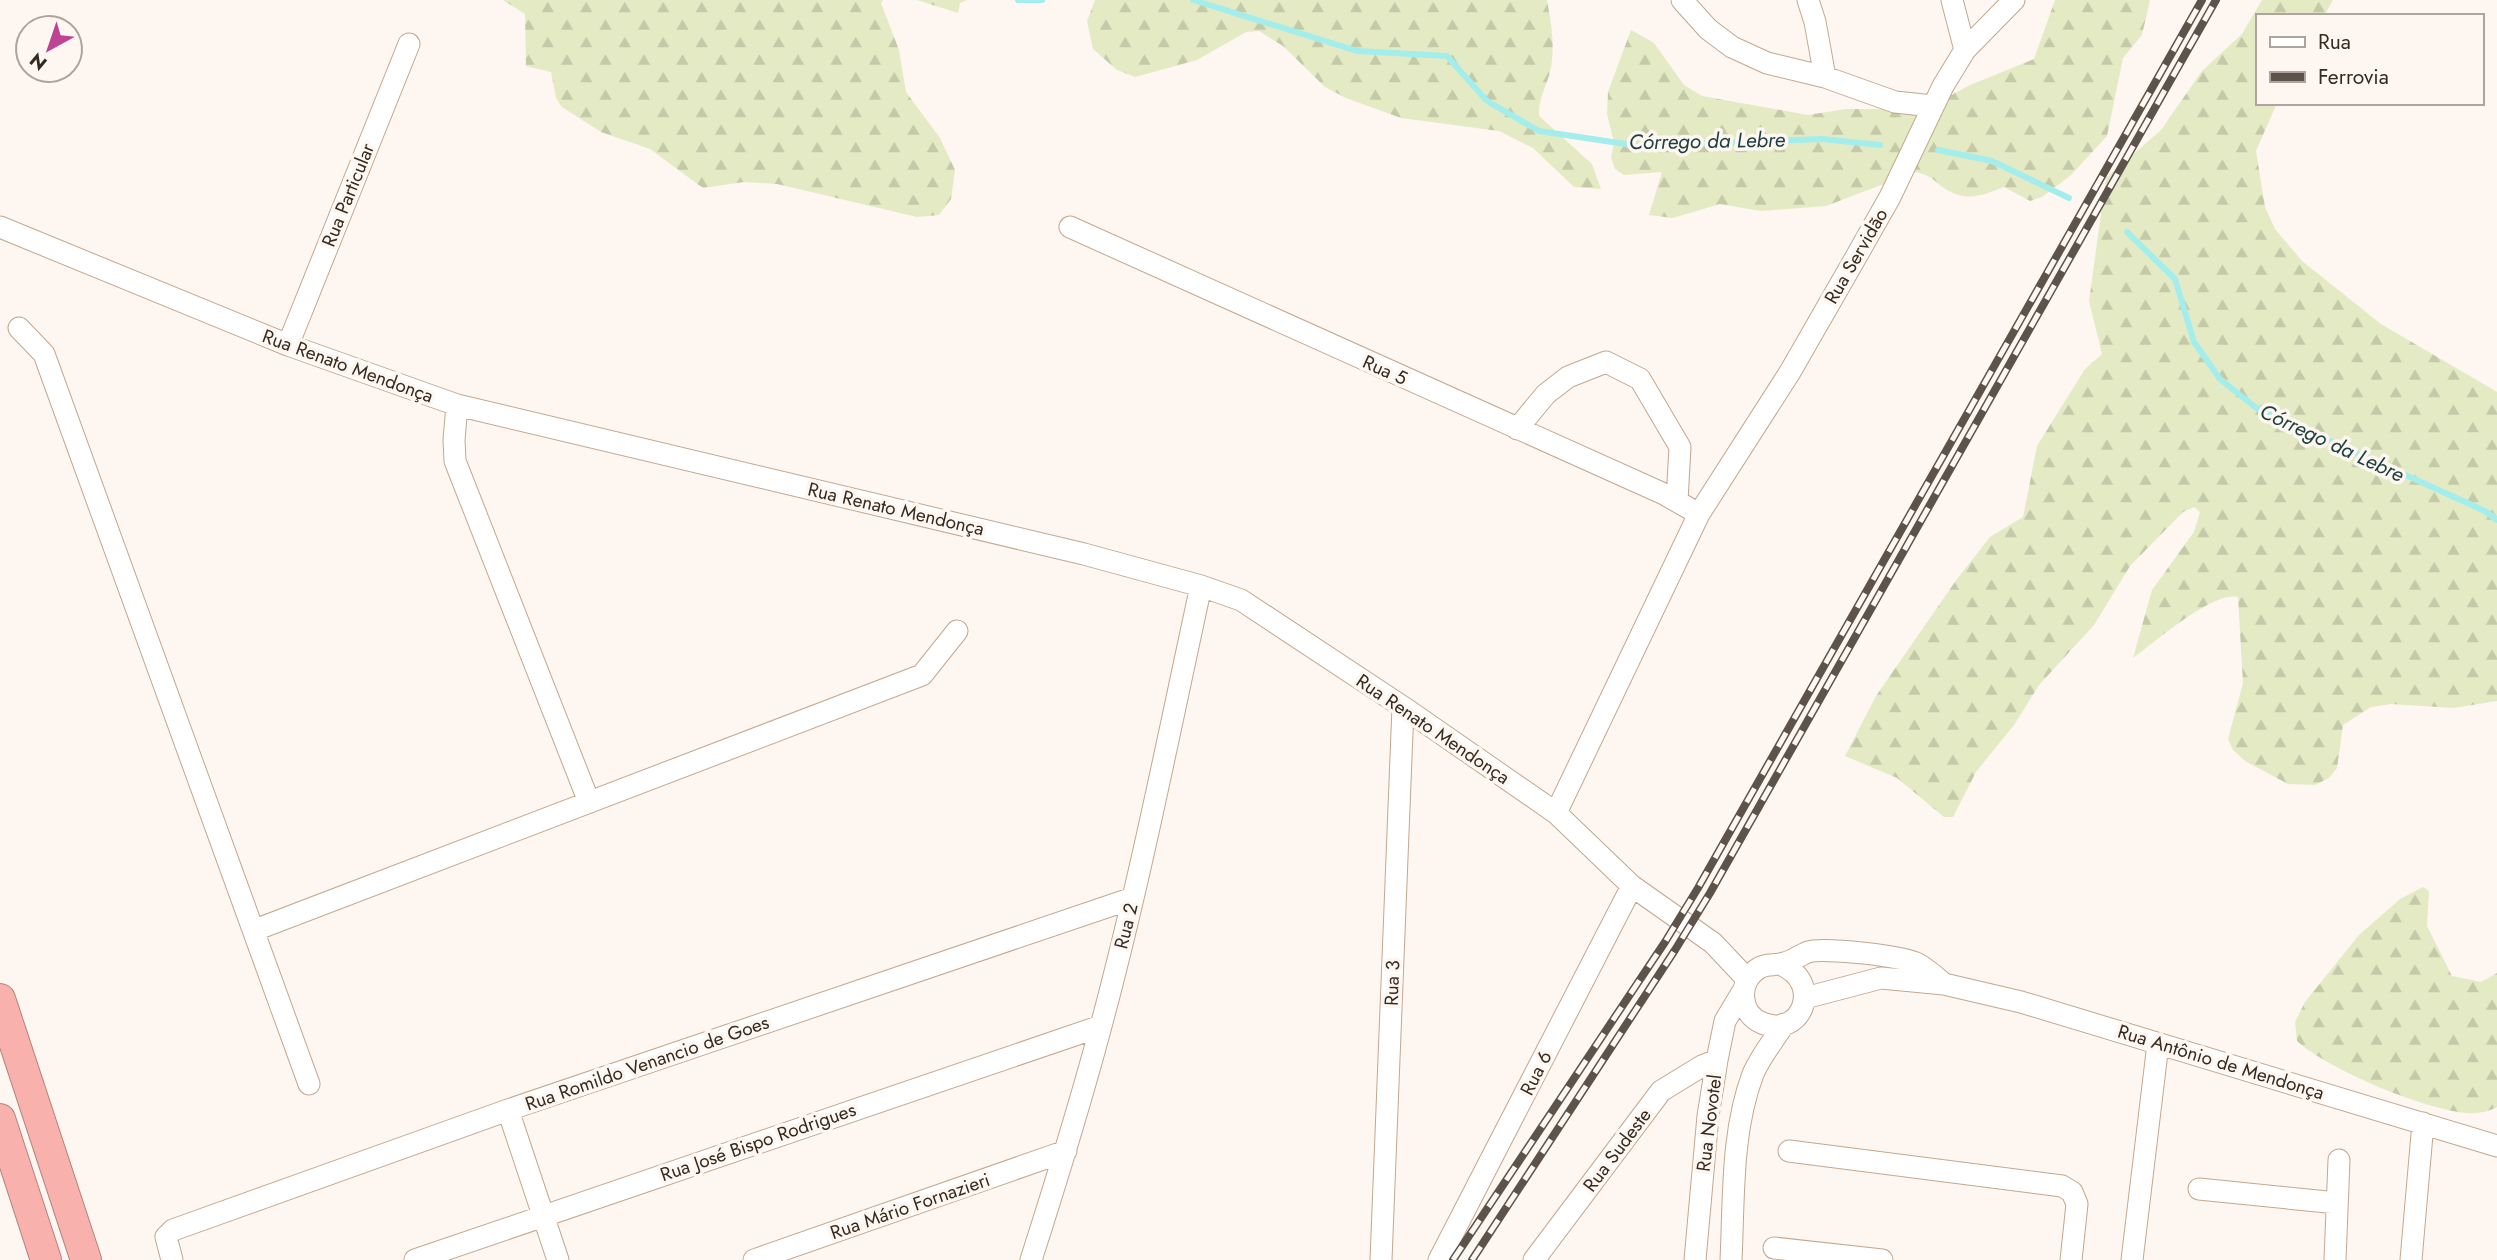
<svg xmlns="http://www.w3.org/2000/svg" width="2497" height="1260" font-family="Jost,sans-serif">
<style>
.forest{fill:url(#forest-firs)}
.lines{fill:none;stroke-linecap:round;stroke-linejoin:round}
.stream{stroke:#a3edec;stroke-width:6}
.minor-casing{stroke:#c4a78e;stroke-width:23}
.highway-casing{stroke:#b4827c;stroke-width:32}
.minor{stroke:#fff;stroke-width:21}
.highway{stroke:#f9b1ad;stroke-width:30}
.rail-casing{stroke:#5d534a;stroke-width:8}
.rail{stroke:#fdf6f1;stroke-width:5;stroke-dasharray:16;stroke-linecap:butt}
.labels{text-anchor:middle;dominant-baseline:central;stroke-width:7;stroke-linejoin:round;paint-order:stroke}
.street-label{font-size:19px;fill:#352a20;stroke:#fdf6f1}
.water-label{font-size:21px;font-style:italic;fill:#1d4141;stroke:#fdf6f1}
</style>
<defs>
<pattern id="forest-firs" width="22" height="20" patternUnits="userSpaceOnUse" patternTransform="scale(1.75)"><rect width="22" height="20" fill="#e4ebc4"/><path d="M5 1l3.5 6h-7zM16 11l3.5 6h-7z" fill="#c4caa8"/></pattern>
</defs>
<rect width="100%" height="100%" fill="#fdf6f1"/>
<!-- forest -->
<path class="forest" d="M503,0H883L881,3L899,50L906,92L940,138L955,170L951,199L939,215L917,217L777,184L744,182L703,188L650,149L601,132L562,107L556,98L551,72L526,66L525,14Z
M917,0H967L960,3L958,13Z
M1095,0H1547C1551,23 1555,43 1551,67C1548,85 1538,97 1539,116L1592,164L1601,189L1574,187L1533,148L1499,131L1401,118L1346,98L1325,87L1283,46L1259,31L1246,32L1197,60L1135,77L1117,70L1093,49L1087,21Z
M2055,0H2150L2142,35L2123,58L2107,136L2071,175L2042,197L2030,201L2004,187C1986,194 1968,202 1949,191C1934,183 1935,176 1915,172L1826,206L1761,211L1720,204L1673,218L1649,215L1662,172L1624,175L1615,169L1611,158L1614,142L1607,114L1608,92L1631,30L1654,43L1684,85L1702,96L1808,115L1846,109H1926L1968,86L2034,59Z
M2262,0H2333L2324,16H2257V103H2277L2256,151L2265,207L2275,229L2302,261L2381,324L2497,392V701L2454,708L2391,704L2371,707L2343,725L2337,768L2329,778L2315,785L2288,784L2245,761L2233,750L2228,739L2243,683L2238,597C2212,591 2154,643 2133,658L2152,590L2194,532L2200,512L2194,507L2183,512L2130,566L2094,625L2039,685L2014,725L1976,772L1953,817H1944L1897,778L1845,756L1876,696L1957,579L1990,537L2023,517L2037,446L2085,369L2102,354L2089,301L2106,178L2161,130L2202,71L2242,34Z
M2423,887L2429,891L2427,926L2452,976L2481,982L2497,973V1107C2488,1112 2477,1114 2466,1113C2423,1109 2329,1070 2297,1041L2295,1022L2305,1002L2359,935L2400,899Z"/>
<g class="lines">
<!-- stream -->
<path class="stream" d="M1018,0H1042
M1193,0L1357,51L1447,56L1487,101L1539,131L1639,146L1822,139L1880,145
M1938,150L1992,161L2069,198
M2127,232L2175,279L2194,342L2220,379L2255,407L2485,511L2497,520"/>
<!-- minor casing -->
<g class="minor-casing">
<path id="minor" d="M1682,0L1708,29L1732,47L1767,63L1825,77L1895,102L1933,106
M1808,0L1815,22L1825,77
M1952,0L1965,50
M0,227L288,345L457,405L1084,554L1201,586L1241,600L1403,707L1556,813L1632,886L1713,943L1747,979
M1070,227L1664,494L1699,514
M19,328L44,354L309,1084
M288,345L409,44
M457,405L454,440L455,461L589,802
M1517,429L1546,394L1568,377L1606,362L1640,379L1680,447L1677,501
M1556,813L1699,514L1790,372L1856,257L1890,197L1943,86L1965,50L2014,0
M255,930L922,675L957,631
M1782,965C1824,984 1801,1039 1762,1023C1739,1014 1737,981 1759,968C1767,963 1776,966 1784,963C1793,961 1800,955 1808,952C1823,947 1905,956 1918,964C1927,969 1936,977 1944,984
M1805,998L1881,978L1944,984L2021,1002L2497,1146
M508,1110L558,1260
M1789,1151L2062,1186L2072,1192L2077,1204L2071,1260
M2199,1189L2337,1203
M1774,1248L1882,1260
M172,1260L166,1237L173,1230L508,1110L1133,898
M415,1260L1101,1026
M754,1260L1066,1151
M1031,1260C1056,1182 1080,1105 1101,1026C1140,881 1169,733 1201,586
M1381,1260L1403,707
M1439,1260L1632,886
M1534,1260L1661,1091L1702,1066L1717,1060
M1695,1260L1708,1116L1717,1060L1725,1021L1743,991
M1731,1260C1734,1199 1731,1132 1753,1074C1760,1057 1774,1040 1784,1024
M2132,1260L2158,1044
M2335,1260L2339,1160
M2411,1260L2423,1123"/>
</g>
<!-- highway casing -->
<g class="highway-casing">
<path id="highway" d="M0,999L86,1260
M0,1119L46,1260"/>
</g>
<!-- minor -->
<use href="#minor" class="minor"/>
<!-- highway -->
<use href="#highway" class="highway"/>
<!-- rail casing -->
<g class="rail-casing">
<path id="rail" d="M1453,1260L1665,942L1698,888L2202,0
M1472,1260L1675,950L1710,893L2216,0"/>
</g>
<!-- rail -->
<use href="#rail" class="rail"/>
</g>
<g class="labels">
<!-- street labels -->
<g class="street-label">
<text transform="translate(348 195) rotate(-68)">Rua Particular</text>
<text transform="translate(1856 256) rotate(-60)">Rua Servidão</text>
<text transform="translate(348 366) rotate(20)">Rua Renato Mendonça</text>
<text transform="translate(1385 370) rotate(24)">Rua 5</text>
<text transform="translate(896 509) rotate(13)">Rua Renato Mendonça</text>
<text transform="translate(1433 729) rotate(34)">Rua Renato Mendonça</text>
<text transform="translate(1126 926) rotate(-76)">Rua 2</text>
<text transform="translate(1392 983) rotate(-88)">Rua 3</text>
<text transform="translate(2221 1062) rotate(17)">Rua Antônio de Mendonça</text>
<text transform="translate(647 1063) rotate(-19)">Rua Romildo Venancio de Goes</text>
<text transform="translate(1536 1073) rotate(-63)">Rua 6</text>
<text transform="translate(1709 1123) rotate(-83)">Rua Novotel</text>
<text transform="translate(758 1142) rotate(-19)">Rua José Bispo Rodrigues</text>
<text transform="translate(1617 1150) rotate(-53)">Rua Sudeste</text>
<text transform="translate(910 1206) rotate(-19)">Rua Mário Fornazieri</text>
</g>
<!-- water labels -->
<g class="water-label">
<text transform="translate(1707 141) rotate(-1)">Córrego da Lebre</text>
<text transform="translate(2332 443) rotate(25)">Córrego da Lebre</text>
</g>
</g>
<!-- legend -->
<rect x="2256" y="14" width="228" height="91" fill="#fdf6f1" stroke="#ada49d" stroke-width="2"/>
<rect x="2270" y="37" width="35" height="10" fill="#ffffff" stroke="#ada49d" stroke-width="2"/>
<text x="2318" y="49" font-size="21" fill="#352a20">Rua</text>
<rect x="2270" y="72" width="35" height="10" fill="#5d534a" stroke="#ada49d" stroke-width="2"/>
<text x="2318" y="84" font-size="21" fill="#352a20">Ferrovia</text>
<!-- north arrow -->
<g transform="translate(49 49) rotate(220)"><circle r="33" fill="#fdf6f1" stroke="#ada49d" stroke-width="2"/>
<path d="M0-5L12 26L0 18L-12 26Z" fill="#be4393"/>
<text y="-10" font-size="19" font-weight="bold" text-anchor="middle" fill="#352a20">N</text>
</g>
</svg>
